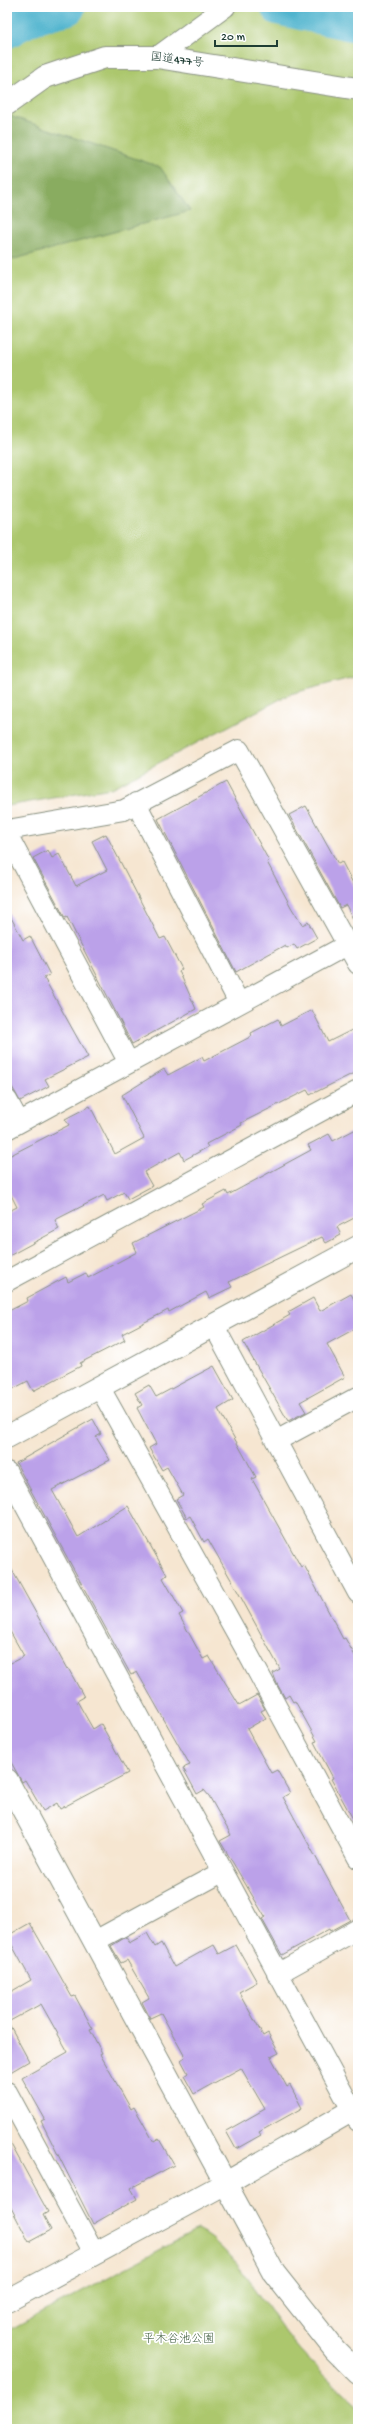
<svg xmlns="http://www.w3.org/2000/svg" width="365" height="2436" font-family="'Gochi Hand','Klee One',sans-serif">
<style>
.green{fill:#acc76d;stroke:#668250}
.forest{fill:#89ac60;stroke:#54744a}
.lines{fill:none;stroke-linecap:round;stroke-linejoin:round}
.river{stroke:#4fb4ce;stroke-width:37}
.building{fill:#bba1e9}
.street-casing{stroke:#8a9282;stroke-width:22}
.secondary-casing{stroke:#8a9282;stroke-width:24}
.highway-casing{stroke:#8a9282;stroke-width:24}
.street{stroke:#fff;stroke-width:20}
.secondary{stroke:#fff;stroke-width:22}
.highway{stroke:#fff;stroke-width:22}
.labels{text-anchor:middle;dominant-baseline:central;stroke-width:3.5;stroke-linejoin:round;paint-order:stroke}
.street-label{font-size:12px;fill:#1f3d34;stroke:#fff}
.park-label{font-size:12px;fill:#426042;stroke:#fff}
</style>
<rect width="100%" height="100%" fill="#fff"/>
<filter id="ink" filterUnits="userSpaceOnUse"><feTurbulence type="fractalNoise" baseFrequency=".025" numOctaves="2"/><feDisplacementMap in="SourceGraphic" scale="8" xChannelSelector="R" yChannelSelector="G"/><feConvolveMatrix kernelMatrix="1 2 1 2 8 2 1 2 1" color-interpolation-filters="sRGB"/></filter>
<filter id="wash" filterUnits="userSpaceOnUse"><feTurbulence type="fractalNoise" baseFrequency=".012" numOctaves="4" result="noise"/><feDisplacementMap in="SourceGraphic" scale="16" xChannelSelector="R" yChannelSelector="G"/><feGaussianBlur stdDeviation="0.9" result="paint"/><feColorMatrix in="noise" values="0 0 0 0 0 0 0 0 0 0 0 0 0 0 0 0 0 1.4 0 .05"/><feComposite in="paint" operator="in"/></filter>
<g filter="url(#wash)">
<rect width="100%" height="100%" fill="#f6e6d1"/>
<!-- green -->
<path class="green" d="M7,7H358V676L290,694L111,788L7,806V261L190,211L160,167L7,115Z
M197,2230C235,2248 267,2310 293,2342C313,2366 335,2385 358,2406V2429H7V2331Z"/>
<!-- forest -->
<path class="forest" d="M7,115L160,167L190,211L7,261Z"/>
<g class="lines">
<!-- river -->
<path class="river" d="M279,7L358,24
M7,30C24,18 47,11 67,7"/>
</g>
<g id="blocks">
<!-- building -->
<path class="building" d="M226,782L269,861L267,862L291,907L302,925L308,922L317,938L297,949L294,944L287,948L285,945L236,972L158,819Z
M306,806L338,864L342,862L358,893V929L346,905L340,908L289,815Z
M106,834L160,939L165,937L182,969L179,971L196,1009L132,1044L67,917L65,918L33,858L48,850L52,858L59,854L76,886L107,870L92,841Z
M7,910L23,940L30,936L50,975L44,978L88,1057L45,1079L49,1086L20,1101L7,1078Z
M312,1010L328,1042L358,1027V1071L310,1095L307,1090L241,1123L242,1125L206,1144L208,1147L184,1160L180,1152L144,1172L152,1186L128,1199L124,1192L107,1201L104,1195L55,1220L59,1229L7,1257V1212L17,1207L7,1187V1157L69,1125L65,1119L90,1106L115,1154L144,1138L122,1095L164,1069L168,1075L202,1057L204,1061L252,1036L251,1033L278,1019L281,1026Z
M358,1128V1216L337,1227L341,1235L326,1243L322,1237L229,1282L232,1287L209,1298L206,1292L169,1312L168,1310L122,1334L125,1340L80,1363L81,1366L33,1391L28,1381L7,1392V1312L28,1301L27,1298L66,1277L68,1282L86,1273L88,1278L137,1252L133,1243L204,1207L202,1204L226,1191L228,1195L311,1150L308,1145L329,1134L333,1141Z
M351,1294L358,1307V1327L327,1344L345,1377L300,1402L306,1412L288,1421L243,1342L290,1315L288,1312L313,1298L320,1311Z
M214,1366L233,1400L218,1409L256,1477L252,1479L301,1567L304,1565L343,1639L345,1638L358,1661V1828L331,1779L333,1778L314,1742L317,1741L295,1701L293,1702L289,1695L285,1698L277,1684L273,1673L280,1669L238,1592L208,1539L204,1542L190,1516L187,1518L176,1499L183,1495L167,1467L162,1470L149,1448L156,1444L137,1408L142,1405L135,1393L149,1385L156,1397Z
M93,1419L101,1434L96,1437L110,1460L52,1490L78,1537L128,1506L167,1575L163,1578L183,1613L179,1615L203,1659L209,1656L239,1705L257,1695L265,1709L261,1711L266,1718L247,1729L271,1773L277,1770L290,1793L283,1797L350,1920L330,1931L329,1929L282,1955L262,1919L265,1917L220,1841L231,1835L209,1796L204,1790L197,1794L183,1768L190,1765L137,1672L131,1675L16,1463Z
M7,1561L67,1669L68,1668L84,1697L77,1701L93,1729L101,1724L128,1773L60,1809L57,1803L43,1811L25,1780L22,1782L7,1755V1665L24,1656L7,1626Z
M30,1923L72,1997L75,1996L93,2029L90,2030L102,2053L100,2054L131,2109L134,2107L154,2142L159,2139L174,2165L131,2188L137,2199L93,2224L41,2121L45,2119L22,2078L68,2052L41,2004L8,2022L29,2061L7,2074V1994L31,1980L7,1936Z
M147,1933L155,1947L161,1943L174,1967L214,1945L219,1954L236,1945L257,1982L239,1992L263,2036L268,2033L279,2053L271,2057L287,2087L290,2085L302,2108L259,2132L261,2135L236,2149L226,2131L265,2109L241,2068L194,2094L184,2076L188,2073L181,2060L185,2057L161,2013L150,2018L142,2002L149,1998L127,1960L121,1963L111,1946L126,1937L129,1943Z
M7,2137L48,2212L43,2215L51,2230L29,2242L7,2200Z"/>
</g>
</g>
<g filter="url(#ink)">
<use href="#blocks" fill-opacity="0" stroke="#8a9282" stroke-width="1"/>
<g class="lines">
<!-- street casing -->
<g class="street-casing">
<path id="street" d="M157,57L225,7
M136,803L239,1003
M7,830L124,810L239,750L358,964
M7,834L129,1063
M7,1100L19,1122
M7,1129L347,945
M7,1281L358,1091
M214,1326L358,1593
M100,1388L246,1650L358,1858
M276,1441L358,1397
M7,1472L358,2121
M95,1941L222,1872
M277,1974L358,1929
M7,2092L94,2253"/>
</g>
<!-- secondary casing -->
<g class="secondary-casing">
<path id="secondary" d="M7,1437L358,1247
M7,1780L274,2273L335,2350L358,2373
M7,2301L226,2183L358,2107"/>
</g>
<!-- highway casing -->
<g class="highway-casing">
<path id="highway" d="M7,104L45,77L105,57H157L358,89"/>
</g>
<!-- street -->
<use href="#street" class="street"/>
<!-- secondary -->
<use href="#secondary" class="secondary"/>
<!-- highway -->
<use href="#highway" class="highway"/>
</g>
</g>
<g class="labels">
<!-- street labels -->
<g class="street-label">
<text transform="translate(177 61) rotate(7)">国道477号</text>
</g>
<!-- park labels -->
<g class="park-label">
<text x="179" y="2340">平木谷池公園</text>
</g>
</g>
<!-- margin -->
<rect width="365" height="2436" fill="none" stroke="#fff" stroke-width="24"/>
<!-- scale -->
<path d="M215 40v6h62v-6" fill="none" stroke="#1f3d34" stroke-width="2"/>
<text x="221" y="40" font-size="12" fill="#1f3d34" stroke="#ffffff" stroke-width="3" paint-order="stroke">20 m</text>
</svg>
